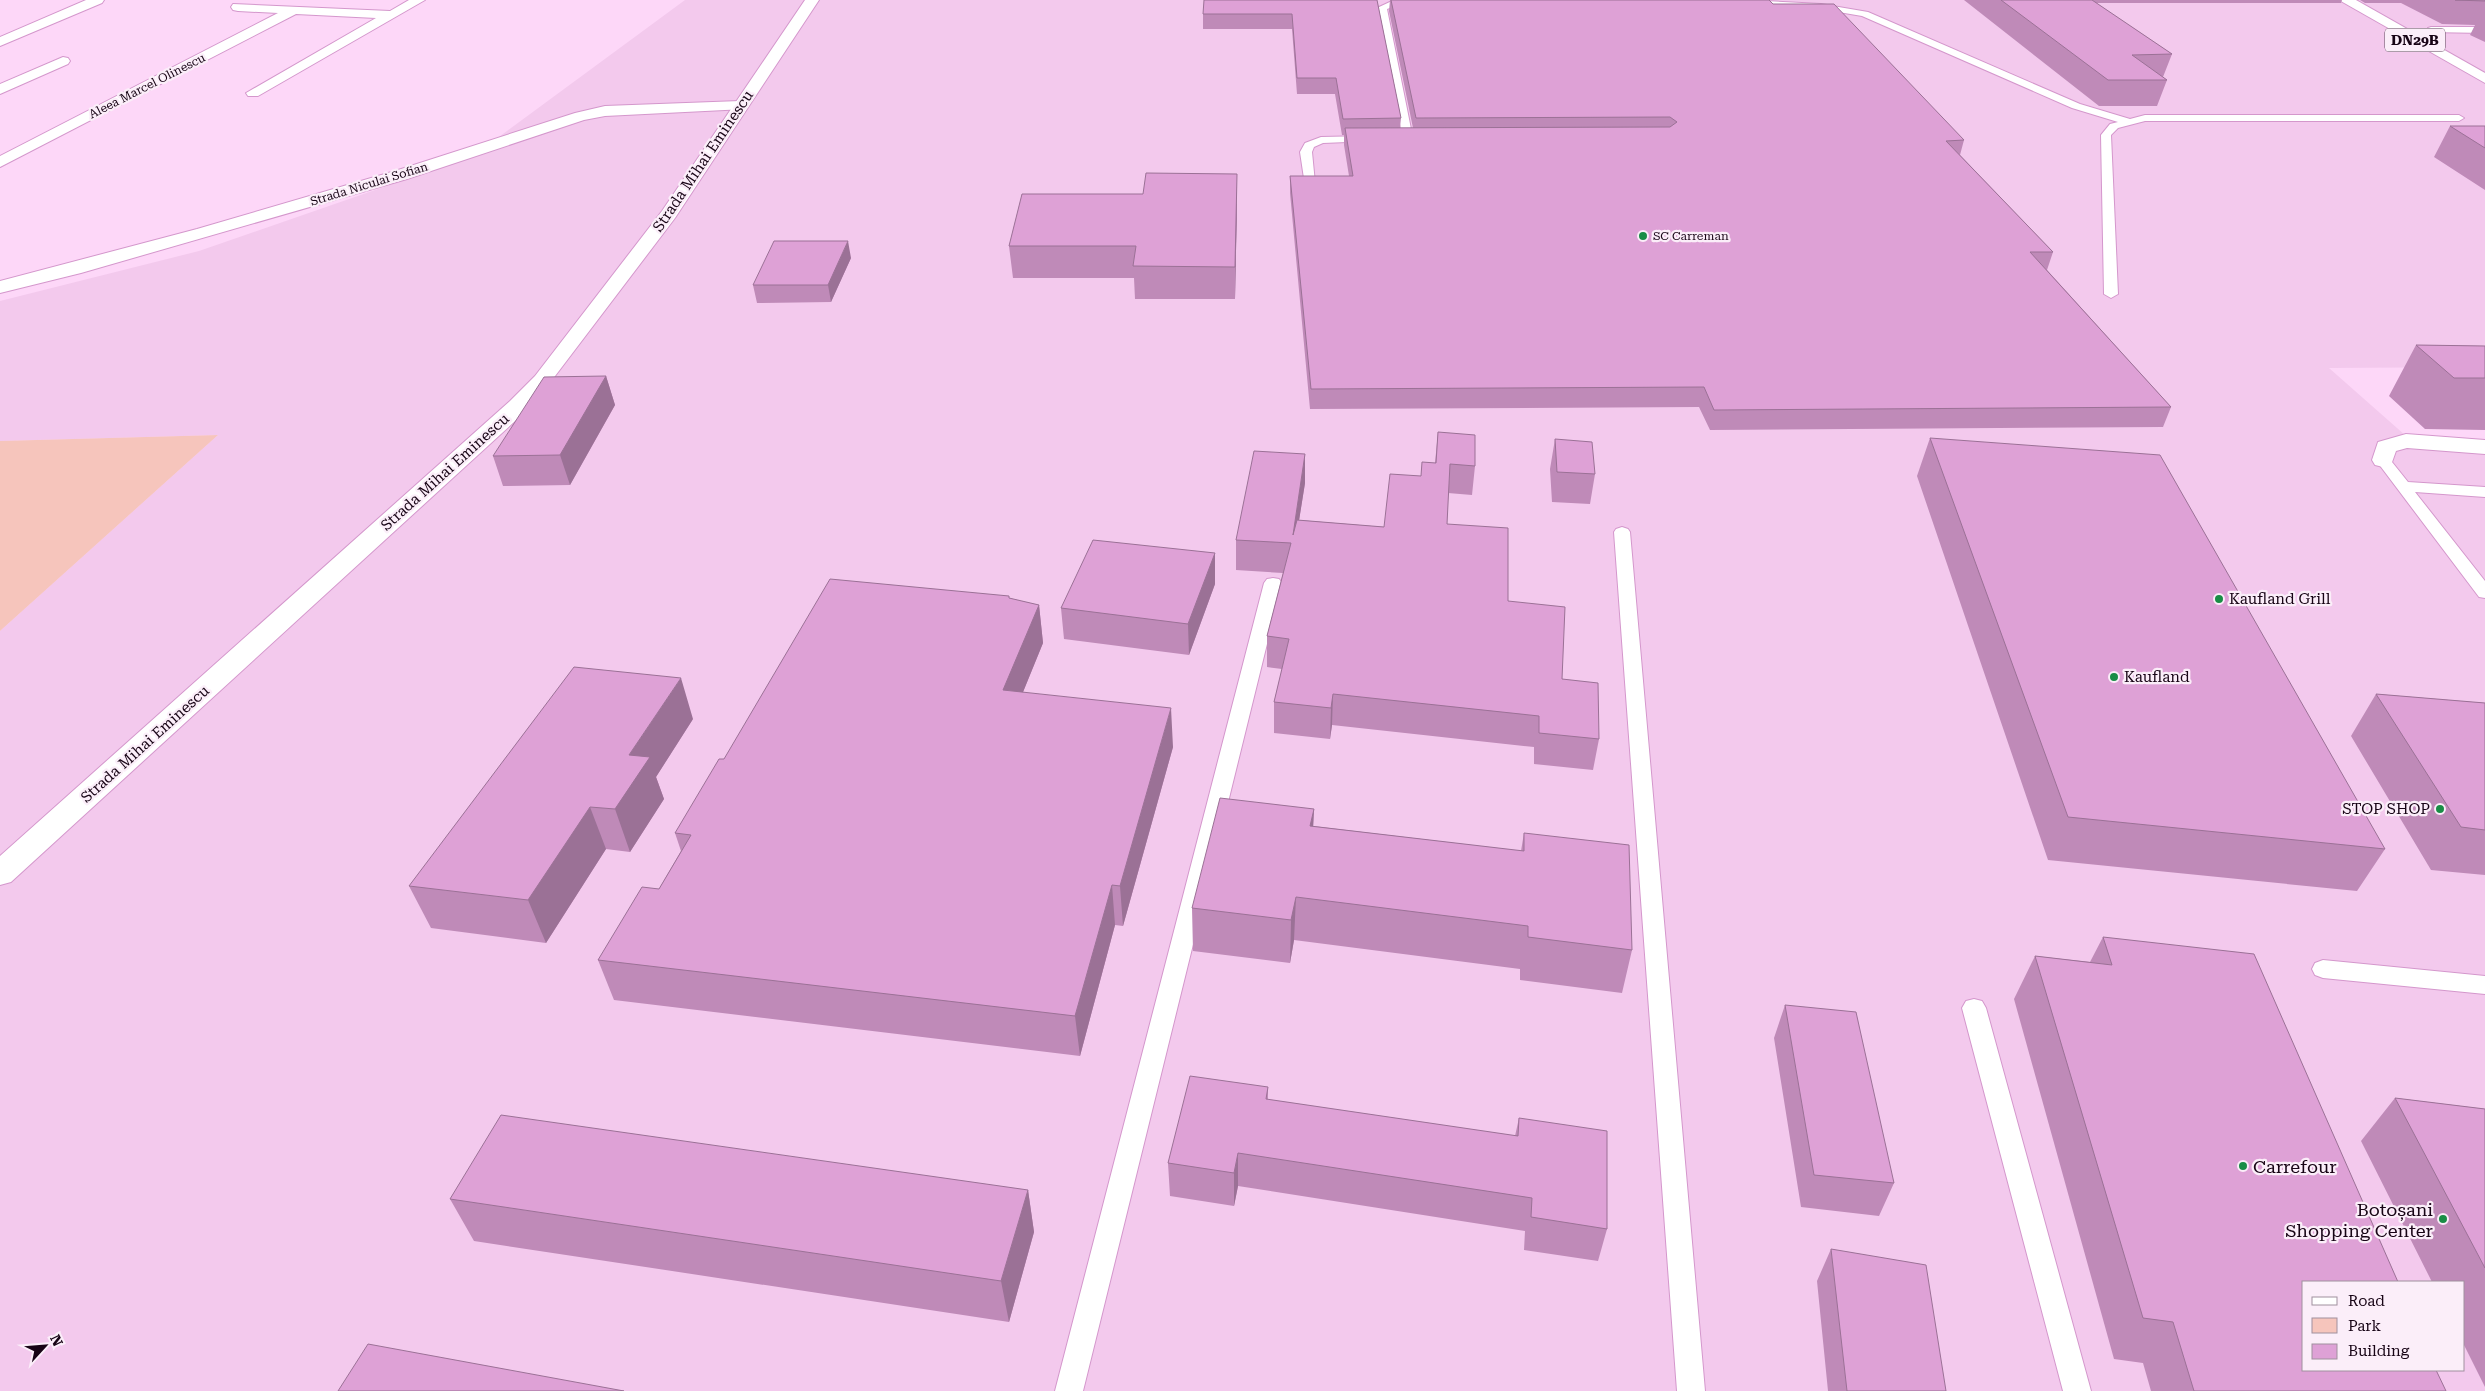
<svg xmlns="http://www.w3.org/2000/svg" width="2485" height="1391" font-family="'Roboto Serif',serif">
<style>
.built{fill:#f3c9ed;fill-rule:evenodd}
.green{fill:#f6c5bc}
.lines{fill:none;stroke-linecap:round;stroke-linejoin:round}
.service-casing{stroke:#d497cc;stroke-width:2}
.minor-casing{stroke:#d497cc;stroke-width:2}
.tertiary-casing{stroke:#d497cc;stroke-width:2}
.primary-casing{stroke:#d497cc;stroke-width:2}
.service{fill:#fff;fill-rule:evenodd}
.minor{fill:#fff;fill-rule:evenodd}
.tertiary{fill:#fff;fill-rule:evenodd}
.primary{fill:#fff;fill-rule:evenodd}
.wall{fill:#bf8ab8}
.shaded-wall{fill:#9b7196}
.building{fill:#dea1d6;stroke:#9b7196}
.poi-dot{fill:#198d46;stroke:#fbeef9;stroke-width:2}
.labels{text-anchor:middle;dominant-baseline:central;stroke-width:4.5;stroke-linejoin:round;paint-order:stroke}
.far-street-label{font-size:12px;fill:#170415;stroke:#fbeef9}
.far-poi-label{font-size:12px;fill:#170415;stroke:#fbeef9;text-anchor:start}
.shield{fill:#fbeef9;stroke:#5b4a59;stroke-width:1}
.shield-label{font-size:14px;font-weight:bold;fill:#170415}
.street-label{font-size:15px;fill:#170415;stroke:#fbeef9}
.poi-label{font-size:15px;fill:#170415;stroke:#fbeef9;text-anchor:start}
.near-poi-label{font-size:18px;fill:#170415;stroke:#fbeef9;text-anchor:start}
</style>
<rect width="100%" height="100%" fill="#fdd7f8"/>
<!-- built -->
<path class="built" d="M685,0H2485V367L2329,368L2414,443L2485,446V1391H0V631L218,435L0,441V301L199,251L473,156ZM2304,1282H2464V1370H2304Z"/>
<!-- green -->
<path class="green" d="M218,435L0,631V441Z"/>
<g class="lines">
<!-- service casing -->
<g class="service-casing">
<path id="service" d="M1415,0L1418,1V5L1393,7L1387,9L1413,139L1408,142L1403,139L1377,8L1392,1Z
M1747,0L1821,4L1868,12L2080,104L2130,119L2145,115H2459L2464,118L2459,121H2145L2118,128L2111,135L2118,294L2111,298L2104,294L2101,135L2110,124L2118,122L2072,108L1862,16L1821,9L1744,5V1Z
M2431,27H2485V33L2428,32V28Z
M1368,136L1373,139L1372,141L1323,143L1314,147L1312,152L1315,183L1309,186L1305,185L1300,152L1305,143L1321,137Z
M2383,455L2388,457L2408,482L2485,487V497L2415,492L2485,581V598L2479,597L2378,463L2375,460L2378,457Z
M1622,527L1628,529L1630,532L1705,1391H1677L1614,532L1616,529Z
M1273,578L1279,579L1282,583L1083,1391H1055L1264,583L1267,579Z
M2323,960L2485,976V994L2323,978L2315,975L2312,969L2315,963Z
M1974,999L1982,1001L1986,1008L2091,1391H2063L1962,1008L1966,1001Z"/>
</g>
<!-- minor casing -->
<g class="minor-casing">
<path id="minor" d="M86,0H104L102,3L0,46V37Z
M409,0H425L258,96H248L246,93L376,18L296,14L0,167V156L278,13L238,11L233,10L231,7L233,4L390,11Z
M63,57L68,58L70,61L68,64L0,94V84Z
M740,101L745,103L748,106L745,109L605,116L584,120L407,179L81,273L0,293V281L197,229L395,171L575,113L605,106Z
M2406,434L2485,440V454L2407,448L2396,451L2391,465L2383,467L2375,465L2372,460L2378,442Z"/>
</g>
<!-- tertiary casing -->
<g class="tertiary-casing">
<path id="tertiary" d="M805,0H819L675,218L549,384L526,411L11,882L0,885V856L510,401L535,376L662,211Z"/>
</g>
<!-- primary casing -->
<g class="primary-casing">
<path id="primary" d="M2339,0H2356L2485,73V83Z"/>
</g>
<!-- service -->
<use href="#service" class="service"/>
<!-- minor -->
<use href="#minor" class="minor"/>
<!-- tertiary -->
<use href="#tertiary" class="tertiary"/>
<!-- primary -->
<use href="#primary" class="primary"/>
</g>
<!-- wall -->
<path class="wall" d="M1377,0L1401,118L1400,128H1413L1389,11L1390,0H1769L1773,4L1964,140L1960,155L2053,252L2047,270L2171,407L2163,427L1710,430L1699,407L1310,409L1290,193V176H1349L1344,145V135H1342L1335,94H1297L1292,29H1203V14Z
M1964,0H2342L2341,3H2096L2172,54L2163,77L2167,80L2157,106H2099Z
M2360,0H2485V42L2470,35L2475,25L2442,24L2401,3H2365Z
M2450,126H2485V190L2434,157Z
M1237,204L1235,299H1135L1134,278H1013L1009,246Z
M851,258L831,302L757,303L753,285Z
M2416,345L2485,346V430L2425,429L2389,396Z
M606,376L615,405L570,485L503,486L493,456Z
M1438,432L1475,466L1472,495L1448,493L1447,524L1508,601L1562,679L1599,739L1593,770L1534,764V747L1332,725L1330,739L1274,733V702L1282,669L1267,667V636L1283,573L1236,570V540L1305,454V483L1299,520L1384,527L1421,476L1435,463Z
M1930,438L2385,849L2357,891L2048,860L1917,476Z
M1555,439L1595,474L1590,504L1552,502L1550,469Z
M1215,553V584L1189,655L1064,639L1061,608Z
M1009,596V598L1039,605L1043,643L1023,692L1173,747L1123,926L1115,925L1080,1056L614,1000L598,960L659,889L681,851L675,833L724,759Z
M2376,694L2485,703V875L2431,870L2351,736Z
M693,719L656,777L664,799L630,852L606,849L546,943L431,928L409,886Z
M1314,809L1313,826L1521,851L1524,833L1632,950L1622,993L1520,980V969L1294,940L1290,963L1193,951L1192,908Z
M2103,937L2446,1391H2151L2143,1363L2114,1359L2014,999L2035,956L2090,962Z
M1785,1005L1894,1183L1879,1216L1801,1207L1774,1038Z
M1268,1087V1100L1515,1136L1519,1118L1607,1229L1598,1261L1524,1250L1525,1231L1238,1186L1234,1206L1170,1196L1168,1163Z
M2395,1098L2485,1109V1387L2464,1345V1282H2432L2361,1141Z
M1028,1190L1034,1232L1009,1322L474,1241L450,1199Z
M1831,1249L1946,1391H1828L1817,1281Z"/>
<!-- shaded-wall -->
<path class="shaded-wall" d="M1237,174V204L1235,299V267Z
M848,241L851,258L831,302L828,285Z
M606,376L615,405L570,485L560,455Z
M1305,454V483L1292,565L1293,535Z
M1215,553V584L1189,655L1188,624Z
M1039,605L1043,643L1008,729L1003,690Z
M681,678L693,719L656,777L664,799L630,852L615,809L629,755Z
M1333,694L1332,725L1330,739L1331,708Z
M1171,708L1173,747L1123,926L1120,886Z
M590,807L606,849L546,943L528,900Z
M1314,809L1312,852L1310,826Z
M1112,885L1115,925L1080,1056L1075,1016Z
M1296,897L1294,940L1290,963L1291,920Z
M1238,1153V1186L1234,1206V1173Z
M1028,1190L1034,1232L1009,1322L1001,1281Z"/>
<!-- building -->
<path class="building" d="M1204,0H1377L1401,118L1343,119L1336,78H1297L1292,14H1203Z
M1391,0H1769L1773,4H1834L1964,140L1946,141L2053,252H2030L2171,407L1714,410L1704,387L1311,389L1290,176H1353L1345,128L1670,127L1677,122L1670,117L1416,118Z
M2001,0H2092L2172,54L2132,55L2167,80H2108Z
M2455,0H2485V1Z
M2450,126H2485V148Z
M1146,173L1237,174L1235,267L1133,266L1136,246H1009L1022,194H1143Z
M774,241H848L828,285H753Z
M2416,345L2485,346V378H2454Z
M606,376L560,455L493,456L544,377Z
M1438,432L1475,435V466L1450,464L1447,524L1508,528V601L1565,607L1562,679L1598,683L1599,739L1539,733V716L1333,694L1331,708L1274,702L1289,639L1267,636L1291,543L1236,540L1254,451L1305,454L1293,535L1297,520L1384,527L1390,474L1421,476L1422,462L1436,463Z
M1930,438L2160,455L2385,849L2068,817Z
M1555,439L1592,442L1595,474L1557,472Z
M1093,540L1215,553L1188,624L1061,608Z
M830,579L1009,596V598L1039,605L1003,690L1171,708L1120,886L1112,885L1075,1016L598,960L642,887L659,889L691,835L675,833L719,759H724Z
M574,667L681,678L629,755L650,757L615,809L590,807L528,900L409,886Z
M2376,694L2485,703V830L2461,827Z
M1220,798L1314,809L1310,826L1524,851V833L1629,845L1632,950L1528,937V926L1296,897L1291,920L1192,908Z
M2103,937L2254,954L2398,1282H2304V1370H2436L2446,1391H2194L2173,1322L2143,1318L2035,956L2112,965Z
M1785,1005L1856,1012L1894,1183L1814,1175Z
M1190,1076L1268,1087L1266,1099L1518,1136L1519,1118L1607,1131V1229L1531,1217L1532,1198L1238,1153L1234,1173L1168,1163Z
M2395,1098L2485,1109V1268Z
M501,1115L1028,1190L1001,1281L450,1199Z
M1831,1249L1926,1265L1946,1391H1847Z
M368,1344L624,1391H338Z"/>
<!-- markers -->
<g class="poi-dot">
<circle cx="1643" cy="236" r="5"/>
<circle cx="2219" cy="599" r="5"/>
<circle cx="2114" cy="677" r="5"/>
<circle cx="2440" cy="809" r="5"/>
<circle cx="2243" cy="1166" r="5"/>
<circle cx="2443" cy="1219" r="5"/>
</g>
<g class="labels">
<!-- far-street labels -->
<g class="far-street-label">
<text transform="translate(147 86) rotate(-27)">Aleea Marcel Olinescu</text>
<text transform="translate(369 184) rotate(-17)">Strada Niculai Sofian</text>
</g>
<!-- far-poi labels -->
<g class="far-poi-label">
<text x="1653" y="236">SC Carreman</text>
</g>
<!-- shield labels -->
<rect class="shield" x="2385" y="28.5" width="60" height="23" rx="4"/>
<g class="shield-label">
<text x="2415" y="40">DN29B</text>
</g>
<!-- street labels -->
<g class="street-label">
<text transform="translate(703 161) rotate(-56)">Strada Mihai Eminescu</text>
<text transform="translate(445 472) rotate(-42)">Strada Mihai Eminescu</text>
<text transform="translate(145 744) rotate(-42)">Strada Mihai Eminescu</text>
</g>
<!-- poi labels -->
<g class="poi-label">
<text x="2229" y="599">Kaufland Grill</text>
<text x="2124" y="677">Kaufland</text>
<text x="2430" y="809" text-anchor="end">STOP SHOP</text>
</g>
<!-- near-poi labels -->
<g class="near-poi-label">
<text x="2253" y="1166">Carrefour</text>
<text x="2433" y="1209" text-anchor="end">Botoșani<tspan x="2433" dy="21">Shopping Center</tspan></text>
</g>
</g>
<!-- legend -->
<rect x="2302" y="1281" width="162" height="90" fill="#fbeef9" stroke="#a0909e"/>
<rect x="2312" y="1297" width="25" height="8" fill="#ffffff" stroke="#a0909e"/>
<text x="2348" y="1306" font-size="15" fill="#170415">Road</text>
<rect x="2312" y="1318" width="25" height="15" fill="#f6c5bc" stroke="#a0909e"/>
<text x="2348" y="1331" font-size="15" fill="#170415">Park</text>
<rect x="2312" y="1344" width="25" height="15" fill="#dea1d6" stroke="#a0909e"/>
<text x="2348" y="1356" font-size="15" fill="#170415">Building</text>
<!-- north arrow -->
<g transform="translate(45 1346) rotate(64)" stroke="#fbeef9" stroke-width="4" paint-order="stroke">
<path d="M0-4L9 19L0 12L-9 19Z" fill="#170415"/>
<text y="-8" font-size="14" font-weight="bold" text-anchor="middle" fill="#170415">N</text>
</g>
</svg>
